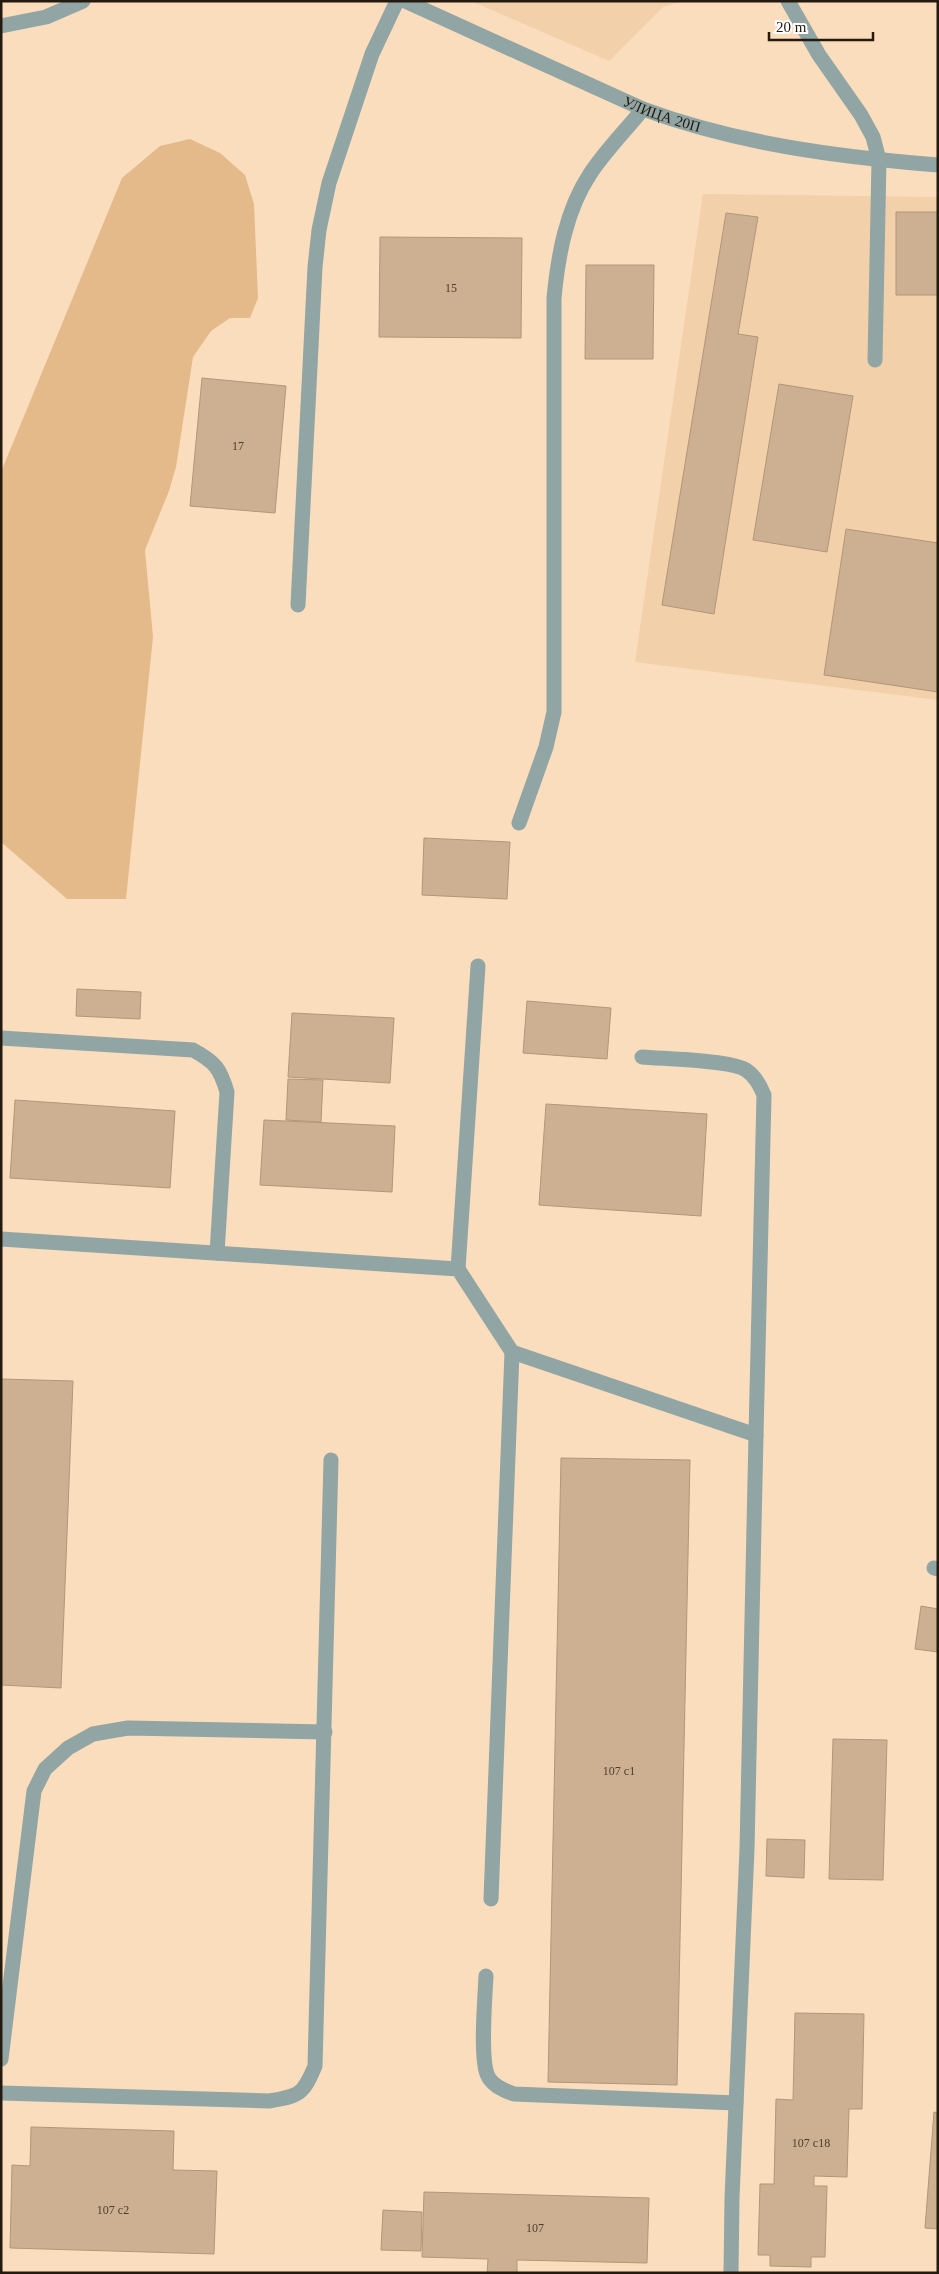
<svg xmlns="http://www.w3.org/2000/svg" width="939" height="2274" font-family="Georgia,serif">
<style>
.built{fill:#f2d0aa}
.green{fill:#e4ba8a}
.building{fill:#ccb091;stroke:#b19678}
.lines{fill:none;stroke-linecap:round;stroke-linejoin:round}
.minor{stroke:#90a5a4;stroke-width:15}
.labels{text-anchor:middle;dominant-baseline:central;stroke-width:4;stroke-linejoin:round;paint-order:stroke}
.number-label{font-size:12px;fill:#4e402f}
.street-label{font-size:15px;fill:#241a0e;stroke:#fff}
</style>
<rect width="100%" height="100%" fill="#faddbd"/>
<!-- built -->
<path class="built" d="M471,1H682L663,7L609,61Z
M703,194L938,197V700L635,662Z"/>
<!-- green -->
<path class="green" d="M190,139L220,153L245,175L254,204L258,298L250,318H230L211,331L193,357L176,467L169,491L145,550L153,637L126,899H67L1,842V472L122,178L160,146Z"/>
<!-- building -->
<path class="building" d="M896,212H938V295H896Z
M726,213L758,217L738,334L758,337L714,614L662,605Z
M380,237L522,238L521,338L379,337Z
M586,265H654L653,359H585Z
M202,378L286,386L275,513L190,506Z
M779,384L853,396L827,552L753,540Z
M846,529L938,543V692L824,675Z
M424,838L510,842L507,899L422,895Z
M77,989L141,992L140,1019L76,1016Z
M527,1001L611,1008L607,1059L523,1053Z
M292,1013L394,1018L390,1083L288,1077Z
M288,1079L323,1080L321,1122L286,1120Z
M15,1100L175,1111L170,1188L10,1178Z
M546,1104L707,1114L701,1216L539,1205Z
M264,1120L395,1126L392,1192L260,1185Z
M1,1379L73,1381L61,1688L1,1685Z
M561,1458L690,1460L677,2085L548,2082Z
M921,1606L938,1609V1652L915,1649Z
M833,1739L887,1740L883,1880L829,1879Z
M767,1839L805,1840L804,1878L766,1876Z
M795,2013L864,2014L862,2109H849L847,2177L814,2176V2186H827L825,2257H811V2267L770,2266V2255H758L760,2184H774L776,2099L793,2100Z
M934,2112L938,2113V2229L925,2228Z
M31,2127L174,2131L173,2170L217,2171L214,2254L10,2248L12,2165L30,2166Z
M424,2192L649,2198L647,2263L517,2260V2273H487L488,2259L422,2257Z
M383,2210L422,2212L421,2251L381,2250Z"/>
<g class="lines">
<!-- minor -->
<g class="minor">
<path id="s1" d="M405,1L643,109C738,144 838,157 938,165"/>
<path d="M788,1L819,55L861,115L873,137L879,160L875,360"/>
<path d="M1,26L46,17L83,1"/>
<path d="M298,605L315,267L319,230L329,183L372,54L397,1"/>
<path d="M519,823L546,747L554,712V298C558,256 566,210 590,174C605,151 626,130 643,109"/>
<path d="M1,1038L193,1050C215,1062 220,1068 227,1092L217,1253"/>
<path d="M642,1057C663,1059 731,1060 746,1070C755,1076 760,1085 764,1095L756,1435"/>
<path d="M1,1239L458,1269L512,1352L756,1435L747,1849L732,2198L731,2273"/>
<path d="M458,1269L478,966"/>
<path d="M934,1568L938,1569"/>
<path d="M491,1899L512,1352"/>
<path d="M486,1976C485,1998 480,2055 487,2074C491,2085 503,2090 514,2094L736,2103"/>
<path d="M1,2059L34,1791L45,1769L68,1748L93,1734L128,1728L325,1732"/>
<path d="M1,2093L269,2101C299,2096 303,2095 315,2066L331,1460"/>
</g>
</g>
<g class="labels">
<!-- number labels -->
<g class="number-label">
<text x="451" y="288">15</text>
<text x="238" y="446">17</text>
<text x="619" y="1771">107 с1</text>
<text x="811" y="2143">107 с18</text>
<text x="113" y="2210">107 с2</text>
<text x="535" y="2228">107</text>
</g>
<!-- street labels -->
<g class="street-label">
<text stroke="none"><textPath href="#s1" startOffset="281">УЛИЦА 20П</textPath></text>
</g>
</g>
<!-- border -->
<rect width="939" height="2274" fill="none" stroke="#241a0e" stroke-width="5"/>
<!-- scale -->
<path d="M769 32v8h104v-8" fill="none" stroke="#241a0e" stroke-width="2.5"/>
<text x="776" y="32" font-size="15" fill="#241a0e" stroke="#ffffff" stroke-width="4" paint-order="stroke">20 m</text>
</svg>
